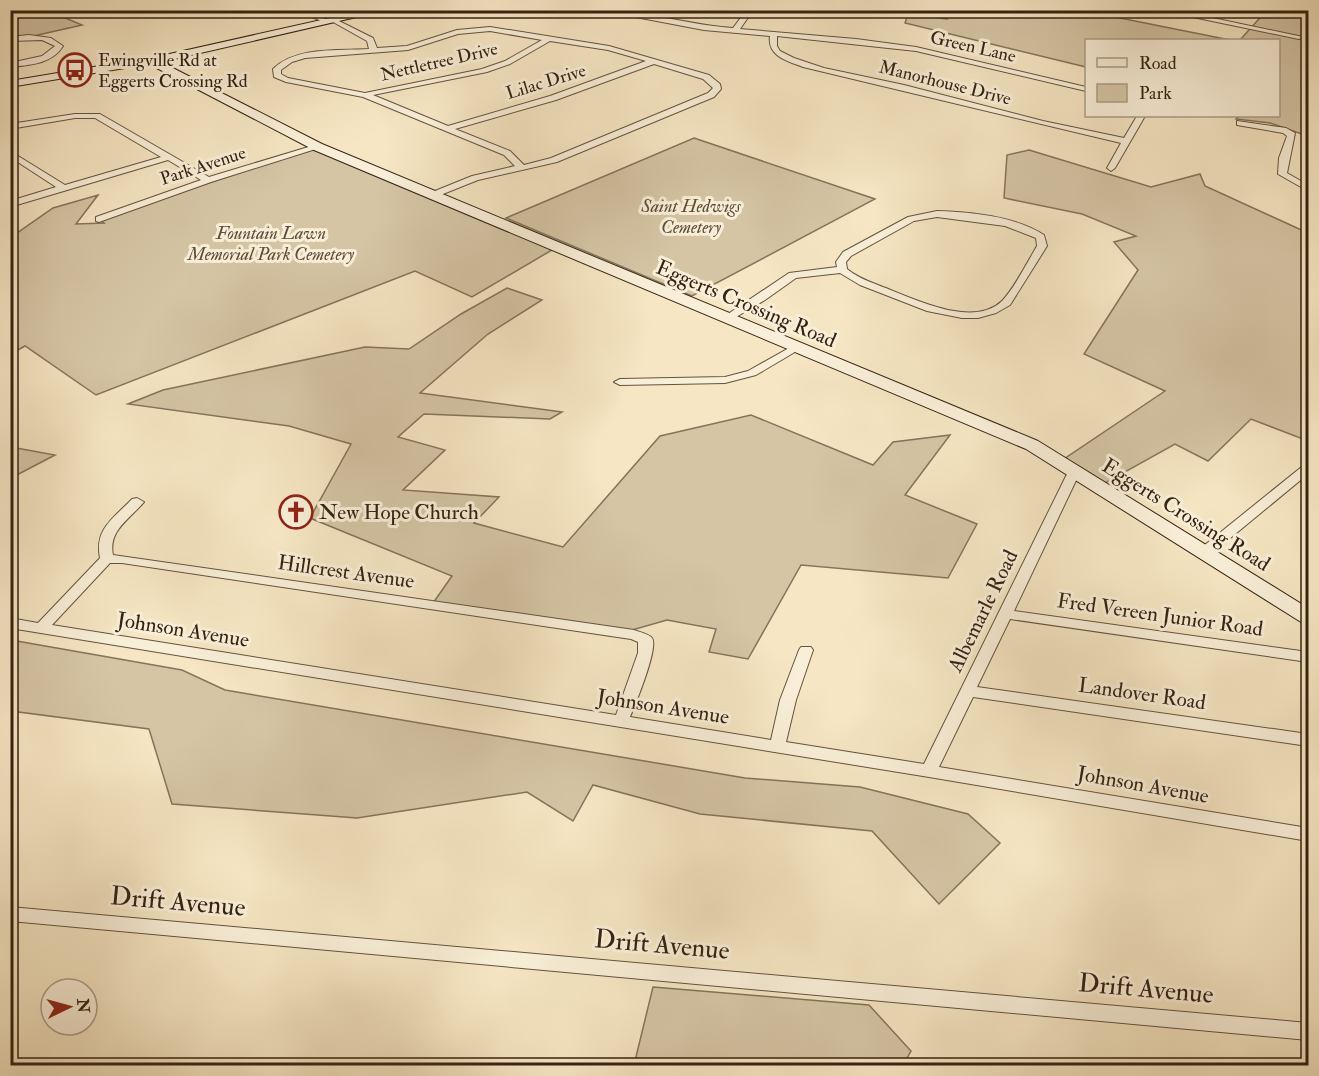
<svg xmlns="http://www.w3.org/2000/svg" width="1319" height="1076" font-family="'IM FELL Double Pica',serif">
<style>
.green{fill:#d5c5a5;stroke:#84745c;stroke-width:1.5}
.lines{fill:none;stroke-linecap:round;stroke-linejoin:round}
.street-casing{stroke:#64533e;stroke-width:2}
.secondary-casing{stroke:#342212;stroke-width:2}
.street{fill:#f9efd8;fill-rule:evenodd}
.secondary{fill:#f9efd8;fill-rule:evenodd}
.labels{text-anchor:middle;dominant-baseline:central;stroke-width:6;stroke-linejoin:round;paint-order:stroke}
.far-street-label{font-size:18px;fill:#342212;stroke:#f9efd8}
.far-poi-label{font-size:18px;fill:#342212;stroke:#f9efd8;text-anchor:start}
.far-park-label{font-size:18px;font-style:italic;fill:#5c4b37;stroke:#f9efd8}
.street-label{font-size:21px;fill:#342212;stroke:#f9efd8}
.poi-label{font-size:21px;fill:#342212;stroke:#f9efd8;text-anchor:start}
.near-street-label{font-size:26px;fill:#342212;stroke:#f9efd8}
</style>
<rect width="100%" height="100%" fill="#f6e6c3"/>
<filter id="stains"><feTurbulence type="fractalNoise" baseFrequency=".00333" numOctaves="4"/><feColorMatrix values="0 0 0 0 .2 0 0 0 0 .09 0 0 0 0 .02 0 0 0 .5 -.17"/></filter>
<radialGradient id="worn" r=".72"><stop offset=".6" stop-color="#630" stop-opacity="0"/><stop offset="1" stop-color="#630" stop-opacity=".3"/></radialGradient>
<!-- green -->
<path class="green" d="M11,11H49L82,25L29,37L11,39Z
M941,11H1085L1230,40H1086V67L905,23L908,14L947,19Z
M1266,11H1308V158L1305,135L1270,123L1236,119L1239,116H1278V40H1240Z
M694,138L875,199L692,296L506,218Z
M318,147L557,247L472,297L415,271L96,395L25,346L11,354L10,238L53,208L98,195L76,224L104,223L99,219Z
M1029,150L1151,187L1200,174L1205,186L1308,233V441L1251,419L1208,461L1175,444L1098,487L1058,463L1165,391L1084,354L1138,270L1114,242L1136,236L1082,214L1004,198L1007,155Z
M507,288L542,300L488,334L420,393L562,412L550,419L424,414L398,437L445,450L403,490L499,497L474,523L563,547L660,436L751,415L873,465L893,442L950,435L905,495L977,524L948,578L801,565L748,659L709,652L716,629L667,620L611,636L431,606L452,576L310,518L351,444L289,426L128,404L163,390L365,347L409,349L461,314Z
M10,447H11L55,455L11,478Z
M11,640L182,670L225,690L745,778L860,787L968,814L1000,843L939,904L872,831L700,814L593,785L573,821L527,792L357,818L172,804L149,729L11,711Z
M653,987L869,1005L911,1051L903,1065H634Z"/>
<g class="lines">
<!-- street casing -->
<g class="street-casing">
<path id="street" d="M296,10H306L332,22L326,23Z
M599,10C644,10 688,25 733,28L742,16V10H749V16L740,29L856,39L916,47L1086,87V91L916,51L777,36V46L780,51L794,58L824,68L904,85L1043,121L1124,138L1137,116H1145L1115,168L1111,171L1107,168L1121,143L803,67C787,61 767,56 770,36L704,30Z
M1159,10H1175L1303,37L1299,39Z
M335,19L373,38L377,48L407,46L457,30L490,27L609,46L709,75L720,84L721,89L714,97L557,162L478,180L433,198L430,197V193L472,176L515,166L504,155L363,97L286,82L274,77L273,69C296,46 339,51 369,49L367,41L333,22V20ZM490,31L542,40L505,61L482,69L365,93L288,78L281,74V70L292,62L305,58L408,50L458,34ZM550,41L608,50L646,61L550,96L448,126L373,95L487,72L510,64ZM654,64L703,79L713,88L708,93L551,158L524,165L510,151L455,129L556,100Z
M29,35L51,38L63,46C52,64 30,65 10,67V63L42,56L55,46L42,40L10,41V37Z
M75,114H100L209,177L315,145L322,147L211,182L99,222L96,221V217L201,180L168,160L10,207V201L56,187L10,157V151L65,185L161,157L95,118H75L10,129V124Z
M1237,121L1286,128L1295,133L1287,173L1308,185V191L1278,174L1279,158L1287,136L1283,133L1237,125Z
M937,211C972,212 1015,216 1044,235L1047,246L1010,305L996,313L978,318H962L927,311L860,285L840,273L796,278L765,300L731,320L727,321L722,318L789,273L837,267L836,262L843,252L908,217ZM937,217L1005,226L1036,238L1037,246C1028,261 1014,289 1002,301C975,327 921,302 893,291C877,284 860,280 847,269L846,262L851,256L914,221Z
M1308,217V223L1304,222V218Z
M796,344L802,347L800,349L756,375L725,383L620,385L614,382L620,379L725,377L748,371Z
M1308,464V474L1211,554H1201L1199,551L1201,548L1304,465Z
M1075,466L1081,470L1014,611L1308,652V662L1010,619L977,687L1308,734V746L973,697L939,767L1308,828V841L929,777L10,628V618L38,623L100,558C94,529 114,518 132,499L137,498L144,502C130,519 108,530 113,555L634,630C639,632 649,634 652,638C659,647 635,705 630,717L771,740L780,700L799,650L801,647H811L813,650L796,700L786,742L924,764L1069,470ZM110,563H122L631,639L638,642V653L616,715L52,625Z
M10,907L1308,1023V1040L10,921Z"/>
</g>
<!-- secondary casing -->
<g class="secondary-casing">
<path id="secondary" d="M366,10H387L161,62L322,144L1038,441L1308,608V624L1301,622L1026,449L314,150L149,64L10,87V81L165,55Z"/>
</g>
<!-- street -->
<use href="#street" class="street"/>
<!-- secondary -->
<use href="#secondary" class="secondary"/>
</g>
<!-- icons -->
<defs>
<g id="bus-ring" transform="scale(1.725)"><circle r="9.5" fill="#f9efd8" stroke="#8f2418" stroke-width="1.5"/><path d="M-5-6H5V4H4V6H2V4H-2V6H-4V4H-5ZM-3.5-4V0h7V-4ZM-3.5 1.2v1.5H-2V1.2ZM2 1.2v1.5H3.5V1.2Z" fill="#8f2418"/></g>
<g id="church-ring" transform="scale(1.725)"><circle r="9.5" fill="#f9efd8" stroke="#8f2418" stroke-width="1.5"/><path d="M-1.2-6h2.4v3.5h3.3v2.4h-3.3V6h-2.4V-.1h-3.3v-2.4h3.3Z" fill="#8f2418"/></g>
</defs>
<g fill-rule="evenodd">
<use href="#bus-ring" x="75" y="70"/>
<use href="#church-ring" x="296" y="512"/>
</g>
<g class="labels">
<!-- far-street labels -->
<g class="far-street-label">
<text transform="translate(973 47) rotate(13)">Green Lane</text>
<text transform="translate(439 62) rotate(-13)">Nettletree Drive</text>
<text transform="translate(546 82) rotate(-17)">Lilac Drive</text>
<text transform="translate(945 83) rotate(14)">Manorhouse Drive</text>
<text transform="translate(203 166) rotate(-18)">Park Avenue</text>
</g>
<!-- far-poi labels -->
<g class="far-poi-label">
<text x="98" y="60">Ewingville Rd at<tspan x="98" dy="21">Eggerts Crossing Rd</tspan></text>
</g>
<!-- far-park labels -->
<g class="far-park-label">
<text x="691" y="206">Saint Hedwigs<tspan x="691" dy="21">Cemetery</tspan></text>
<text x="271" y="233">Fountain Lawn<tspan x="271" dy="21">Memorial Park Cemetery</tspan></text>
</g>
<!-- street labels -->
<g class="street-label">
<text transform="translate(746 304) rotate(23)">Eggerts Crossing Road</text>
<text transform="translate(1186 515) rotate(32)">Eggerts Crossing Road</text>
<text transform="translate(346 572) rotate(8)">Hillcrest Avenue</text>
<text transform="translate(983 611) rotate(-64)">Albemarle Road</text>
<text transform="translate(1160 615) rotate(8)">Fred Vereen Junior Road</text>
<text transform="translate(183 630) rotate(9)">Johnson Avenue</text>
<text transform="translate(1142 694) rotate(8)">Landover Road</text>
<text transform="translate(663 707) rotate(9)">Johnson Avenue</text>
<text transform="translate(1143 785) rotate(10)">Johnson Avenue</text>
</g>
<!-- poi labels -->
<g class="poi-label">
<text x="319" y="512">New Hope Church</text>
</g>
<!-- near-street labels -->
<g class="near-street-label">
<text transform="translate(178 902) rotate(5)">Drift Avenue</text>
<text transform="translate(662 945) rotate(5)">Drift Avenue</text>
<text transform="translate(1146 989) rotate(5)">Drift Avenue</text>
</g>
</g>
<!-- margin -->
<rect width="1319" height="1076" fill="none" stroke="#f6e6c3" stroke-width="36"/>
<rect x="12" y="12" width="1295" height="1052" fill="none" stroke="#342212" stroke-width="3"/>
<rect x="18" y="18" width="1283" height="1040" fill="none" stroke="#342212" stroke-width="1.5"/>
<!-- legend -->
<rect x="1085" y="39" width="195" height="78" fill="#f9efd8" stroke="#aa9d89" stroke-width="1.5"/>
<rect x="1097" y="58" width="30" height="9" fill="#f9efd8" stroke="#aa9d89" stroke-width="1.5"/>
<text x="1139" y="69" font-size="18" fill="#342212">Road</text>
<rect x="1097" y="84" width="30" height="18" fill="#d5c5a5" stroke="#aa9d89" stroke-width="1.5"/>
<text x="1139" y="99" font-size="18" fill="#342212">Park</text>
<!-- north arrow -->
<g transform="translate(69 1007) rotate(85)"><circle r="28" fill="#f9efd8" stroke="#aa9d89" stroke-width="1.5"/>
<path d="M0-4.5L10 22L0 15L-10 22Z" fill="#8f2418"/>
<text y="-9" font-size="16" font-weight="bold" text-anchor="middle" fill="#342212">N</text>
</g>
<rect width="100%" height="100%" filter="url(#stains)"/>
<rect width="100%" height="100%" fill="url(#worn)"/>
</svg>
